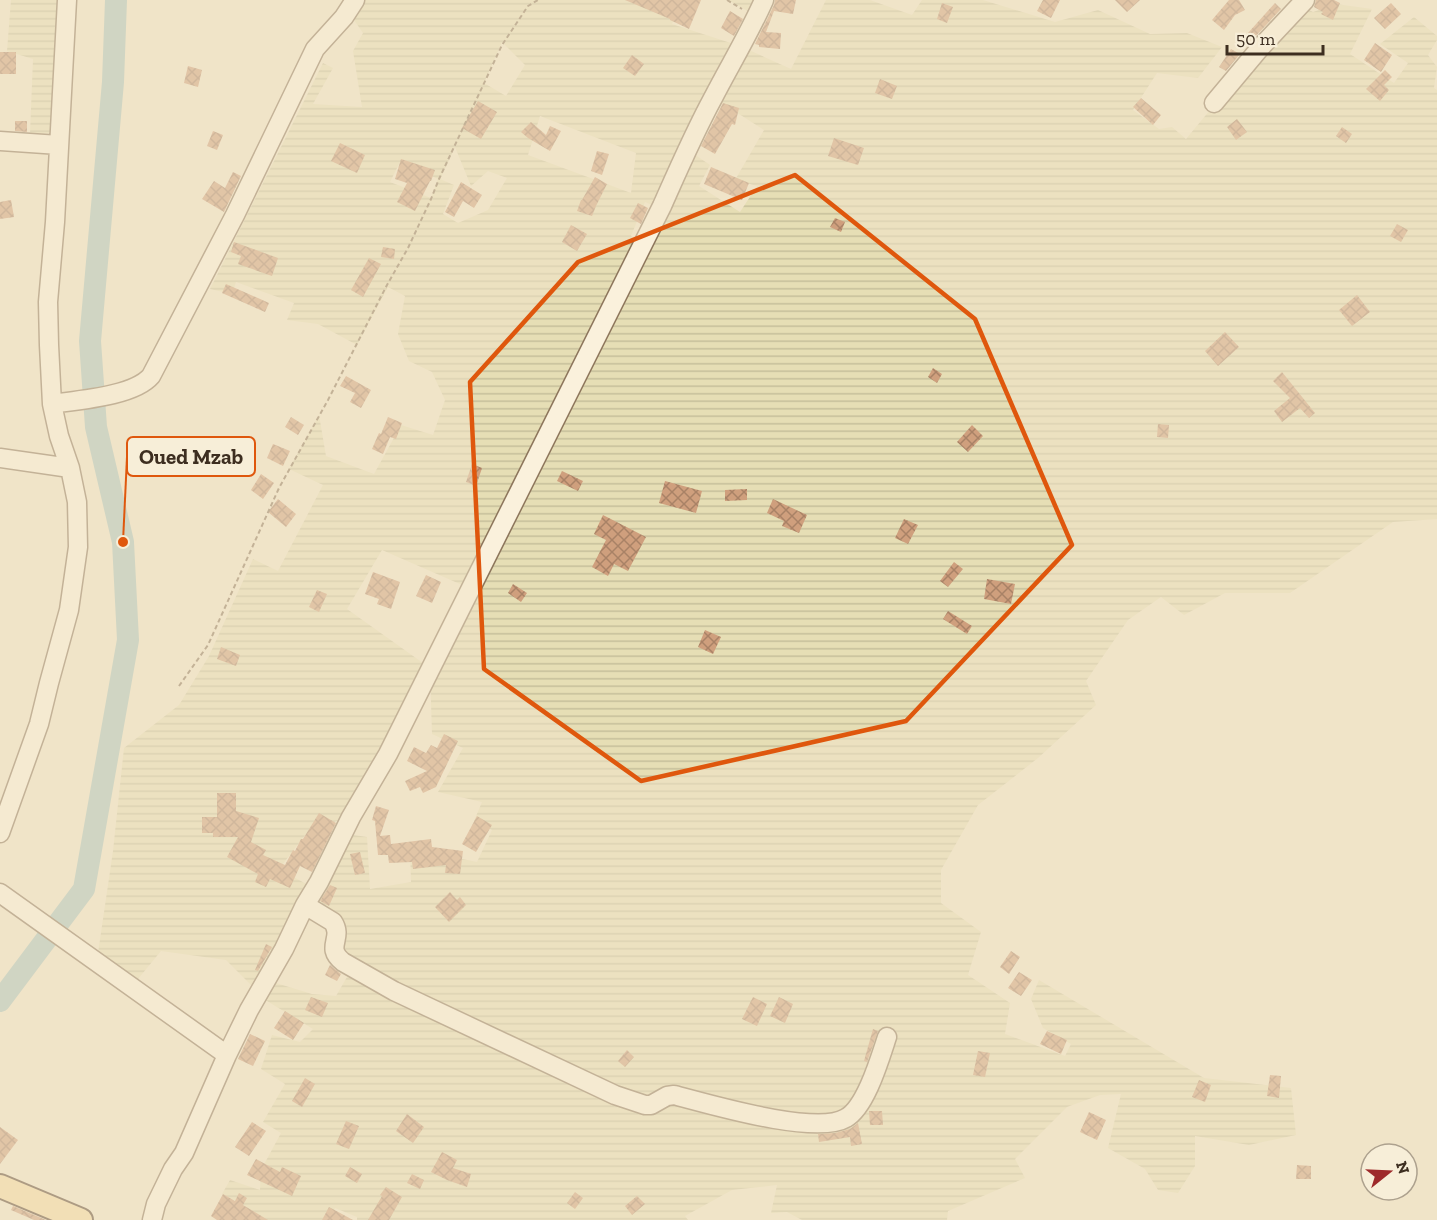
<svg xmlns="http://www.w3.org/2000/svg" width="1437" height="1220" font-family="'Zilla Slab',serif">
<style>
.farmland{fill:url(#farmland-rules);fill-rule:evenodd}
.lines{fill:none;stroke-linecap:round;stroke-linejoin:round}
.river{stroke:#a9c4bc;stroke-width:22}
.building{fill:url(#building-cross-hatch)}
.minor-casing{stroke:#8d765c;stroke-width:21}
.major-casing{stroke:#5b4430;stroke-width:26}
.path{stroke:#8d765c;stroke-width:2;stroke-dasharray:4.5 3;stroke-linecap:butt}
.minor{stroke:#faf1dc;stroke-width:18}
.major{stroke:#f3d9a0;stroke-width:22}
.marked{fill:none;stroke:#df570d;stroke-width:4.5;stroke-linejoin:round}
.leader{fill:none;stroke:#df570d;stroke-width:2}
.callout-dot{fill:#df570d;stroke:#f7eed8;stroke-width:2}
.callout{fill:#f7eed8;stroke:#df570d;stroke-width:2}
.callout-label{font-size:21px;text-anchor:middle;font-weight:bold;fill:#3d2e20}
</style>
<defs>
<pattern id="farmland-rules" width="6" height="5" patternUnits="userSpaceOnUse" patternTransform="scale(1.5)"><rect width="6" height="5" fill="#e6deb5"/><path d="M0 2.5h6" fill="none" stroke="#c6bf9b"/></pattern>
<pattern id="building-cross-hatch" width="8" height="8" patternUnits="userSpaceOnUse" patternTransform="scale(1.5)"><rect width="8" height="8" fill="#cf9f7d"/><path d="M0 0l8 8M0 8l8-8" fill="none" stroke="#a98266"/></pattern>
</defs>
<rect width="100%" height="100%" fill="#f0e4c8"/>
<!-- farmland -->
<path class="farmland" d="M11,0H64L62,133L30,134L33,59L7,51Z
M364,0H682L672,24L740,46L791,69L826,0H870L912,15L922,0H983L1055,22L1098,10L1150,34L1187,33L1222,47L1198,78L1157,73L1133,110L1159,129L1172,127L1186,139L1253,58L1300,5L1313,12L1336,4L1372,9L1350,54L1394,83L1408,63L1380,44L1414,17L1437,36V40L1428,55L1437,67L1434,88L1437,90V519L1393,522L1290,593H1225L1184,615L1161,597L1128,620L1086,681L1096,705L1038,758L978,805L941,870V903L981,932L968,975L1010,1003L1005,1034L1065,1056L1071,1044L1043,1028L1031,999L1039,980L1204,1078L1291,1088L1296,1135L1249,1145L1195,1136V1166L1178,1193L1158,1190L1145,1169L1108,1148L1121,1094L1100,1095L1067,1107L1015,1159L1025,1178L948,1211L947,1220H802L787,1212L771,1213L777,1185L732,1190L685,1216L688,1220H357V1217L335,1208L331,1220H267L245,1206L222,1194L230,1180L260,1190L261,1170L281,1133L263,1122L285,1084L261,1069L272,1035L300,1042L313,1029L267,1001L226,960L161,951L138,979L98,953L113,851L124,748L179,705L209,656L253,559L278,571L323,485L289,469L319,415L326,456L374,474L401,425L433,435L445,400L432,372L409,361L398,334L405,296L388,287L357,345L318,324L287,320L294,303L236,282L232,294L210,289L323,63L333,68L313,104L362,107L353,51L363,33L354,20ZM502,42L525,65L506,96L484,83ZM714,98L764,130L735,180L757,186L740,212L699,186L710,165L688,150ZM540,116L636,153L631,193L528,155ZM455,147L471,186L488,171L507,178L488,210L458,223L443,214L454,185L440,179ZM400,162L438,179L431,198L390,182ZM645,202L659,208L641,243L631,236ZM382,550L469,588L430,668L347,609ZM430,670L432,734L463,748L438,792L482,802L474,821L492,830L477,862L410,848L411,882L370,889L367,837L347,834L319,891L279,869L306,834L358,812ZM313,905L335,919L347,931L340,964L351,970L336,996L312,994L276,983Z
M728,0H763L755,15Z"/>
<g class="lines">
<!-- river -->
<path class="river" d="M0,1001L84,889L128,640L123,542L96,427L90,341L113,82L116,0"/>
</g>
<!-- building -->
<path class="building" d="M625,0H701L689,29L670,20V19Z
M775,0H796L793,14L774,11L766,32L781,33L780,49L759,47V45L755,44L774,5Z
M1043,0H1060L1051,18L1037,11Z
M1115,0H1140L1127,12Z
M1229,0H1239L1245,10L1235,15L1224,30L1212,20Z
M1316,0H1334L1340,3L1333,20L1321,14L1323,12L1314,7Z
M942,3L953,7L947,23L937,19Z
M1275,3L1281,9L1253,39L1248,33Z
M1391,3L1401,14L1385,29L1374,18Z
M730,11L743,19L734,36L721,28Z
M1375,43L1392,55L1381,72L1364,60Z
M1231,49L1240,54L1226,71L1219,67Z
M0,52H16V74H0Z
M632,55L644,64L635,76L623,68Z
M188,66L202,70L198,87L184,83Z
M1385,70L1392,77L1384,85L1389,90L1380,101L1366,89Z
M880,79L897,86L892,99L875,93Z
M1141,98L1161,115L1153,125L1133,107Z
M478,101L497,112L481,139L462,128Z
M723,103L739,108L735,125L732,124L715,154L701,146Z
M1237,119L1247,132L1236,140L1227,127Z
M15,121H27V132L15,131Z
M531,122L546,135L550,126L561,131L550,151L528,138L521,132Z
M1342,127L1352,134L1346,143L1336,136Z
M213,131L223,135L217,150L207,146Z
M834,138L864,148L858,165L828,156Z
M340,143L365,155L357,173L331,161Z
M597,151L609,154L602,175L591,171Z
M401,159L435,170L431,181H430L415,211L397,202L407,183L395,179Z
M711,167L749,183L742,200L704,184Z
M233,172L241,176L224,212L202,199L214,181L225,188Z
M595,177L607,184L596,206L592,216L577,211L581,200H582Z
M461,182L482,195L474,208L463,201L454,217L445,212Z
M11,200L14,217L0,219V202Z
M638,203L648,208L641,224L630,218Z
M835,218L845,222L841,232L830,227Z
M1397,224L1408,230L1401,242L1390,236Z
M571,225L587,234L577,251L562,242Z
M234,242L278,258L272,276L238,264L241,256L231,252Z
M383,247L395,249L394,259L381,257Z
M369,258L381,264L363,297L351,290Z
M226,284L269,303L265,312L222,293Z
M1357,295L1370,312L1352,326L1339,310Z
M1225,332L1239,347L1218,366L1205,351Z
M933,368L942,374L937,383L928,377Z
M1282,372L1315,413L1309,418L1300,408L1282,422L1274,411L1290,398L1273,381Z
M346,376L371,390L361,408L350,402L355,393L340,386Z
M291,417L304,425L298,435L285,427Z
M388,417L402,423L396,439L390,437L383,454L372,449L379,433L381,434Z
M1158,424L1169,425L1168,438L1157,437Z
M972,425L983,436L968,452L957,442Z
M273,444L290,451L283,466L267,458Z
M472,464L482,468L476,486L466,482Z
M562,471L583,481L578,491L557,481Z
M261,474L274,483L263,499L251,490Z
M665,481L702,491L696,513L659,503Z
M747,489V500L725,501V490Z
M278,499L296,514L286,527L268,512Z
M773,499L807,515L799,533L782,526L784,521L767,513Z
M603,515L646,537L628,571L614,564L608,576L592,567L606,540L594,534Z
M904,519L918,525L908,544L895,538Z
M954,562L963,569L948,587L940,581Z
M373,572L400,582L391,609L377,604L379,599L365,594Z
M426,575L441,582L432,603L416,596Z
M987,579L1015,584L1011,604L984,599Z
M513,584L527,593L521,602L508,593Z
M317,590L327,594L319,612L309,607Z
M948,611L972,626L967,634L943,619Z
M705,630L721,637L713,654L698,647Z
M221,647L240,655L236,666L217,659Z
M444,734L458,741L436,787L423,793L420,787L410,791L405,781L427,771L407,761L414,747L426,753L431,745L437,748Z
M217,793H236V811L259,818L251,842L266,850L263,855L285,865L293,850L295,851L301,839H303L319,813L336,823L312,872L300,866L290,888L270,879L266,887L255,882L258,874L227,857L238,837H213V833H202V817H217Z
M376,806L389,810L380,836L390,835L391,844L431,839L432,847L463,851L460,874L445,873L446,865L413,869L412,862L389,863L388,855H378L375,821L372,820Z
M477,816L492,825L476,852L462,844Z
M360,852L365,873L355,875L350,854Z
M330,885L337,888L329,906L320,901Z
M450,892L457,900L460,897L466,905L449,922L435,907Z
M266,944L272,947L258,971L255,970Z
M1011,951L1020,957L1009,974L1000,967Z
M330,965L341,974L337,981L325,975Z
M1019,972L1032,980L1021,996L1008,988Z
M311,997L328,1003L322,1017L305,1010Z
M753,997L767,1004L757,1026L742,1019Z
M779,997L793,1004L785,1023L770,1016Z
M285,1011L304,1023L293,1040L274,1028Z
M873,1029L878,1031L867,1062L864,1061Z
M1047,1031L1067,1040L1061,1054L1040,1044Z
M250,1034L265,1041L253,1066L238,1059Z
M627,1050L634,1057L625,1067L618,1061Z
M978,1051L990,1053L985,1077L973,1075Z
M1270,1075L1281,1076L1279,1098L1267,1096Z
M305,1078L315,1084L302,1107L292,1101Z
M1199,1080L1211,1085L1205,1102L1192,1097Z
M869,1111H882L883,1125H870Z
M1089,1112L1106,1120L1097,1140L1080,1132Z
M407,1114L424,1127L413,1143L396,1131Z
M346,1121L359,1126L349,1149L336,1144Z
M252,1122L266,1131L249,1156L235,1147Z
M858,1123L862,1144L851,1146L850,1137L819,1142L818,1134L835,1133L850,1129Z
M0,1127L18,1140L0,1164Z
M442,1152L457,1160L453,1168L471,1174L467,1187L447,1180L431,1172Z
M256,1159L280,1172L282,1167L301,1176L292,1196L247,1175Z
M1297,1165L1311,1166V1179H1296Z
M350,1167L362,1174L357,1183L345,1176Z
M412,1174L424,1180L420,1189L407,1183Z
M386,1187L402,1197L389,1220H368L382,1196L380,1195Z
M575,1192L583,1198L575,1209L567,1203Z
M239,1193L247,1198L243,1205L268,1220H217L211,1216L223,1194L235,1201Z
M637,1196L645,1204L632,1215L625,1206Z
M13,1206L46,1220H34L11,1210Z
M329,1207L353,1220H322Z"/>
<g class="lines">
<!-- minor casing -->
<g class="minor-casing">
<path id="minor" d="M1214,103L1260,48L1305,0
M0,141L59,145
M52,404C79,400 134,396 151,376L235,215L315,49L344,17L355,0
M0,458L70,468
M0,833L39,724L49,683L69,610L78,547L77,502L70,468L59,436L52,404L49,345L48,302L55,222L67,0
M0,893L227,1055
M305,905L333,922C344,939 324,947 343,962L394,991L615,1095L645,1105H651L667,1096L674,1095C709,1104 816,1136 846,1118C866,1107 880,1058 887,1037
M152,1220L156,1204L173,1169L184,1153L227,1055L249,1010L284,949L305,905L319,882L351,817L388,754L662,206C678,170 694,133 713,98C730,65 749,34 764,0"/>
</g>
<!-- major casing -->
<g class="major-casing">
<path id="major" d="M0,1186L81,1220"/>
</g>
<!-- path -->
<path class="path" d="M727,0L742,9
M179,686L208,645L279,488L328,400L387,285L408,248L431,199L439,179L502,45L528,6L538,0"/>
<!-- minor -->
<use href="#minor" class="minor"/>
<!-- major -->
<use href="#major" class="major"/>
</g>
<!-- marked area -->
<path d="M0 0H1437V1220H0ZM795,175L975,319L1072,545L906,721L641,781L484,669L470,382L578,262Z" fill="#f0e4c8" fill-opacity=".55" fill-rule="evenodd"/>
<path class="marked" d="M795,175L975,319L1072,545L906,721L641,781L484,669L470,382L578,262Z"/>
<!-- callouts -->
<path class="leader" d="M123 542L127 457"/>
<circle class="callout-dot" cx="123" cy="542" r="6"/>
<rect class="callout" x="127" y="437" width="128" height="39" rx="6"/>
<g class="callout-label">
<text x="191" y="464">Oued Mzab</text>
</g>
<!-- north arrow -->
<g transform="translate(1389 1172) rotate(72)"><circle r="28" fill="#f7eed8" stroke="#ada18e" stroke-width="1.5"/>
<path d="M0-4.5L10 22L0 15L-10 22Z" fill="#9e2a2b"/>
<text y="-9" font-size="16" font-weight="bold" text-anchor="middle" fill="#3d2e20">N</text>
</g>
<!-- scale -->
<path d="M1227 45v9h96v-9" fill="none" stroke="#3d2e20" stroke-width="3"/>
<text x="1236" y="45" font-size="18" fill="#3d2e20" stroke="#f7eed8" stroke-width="4.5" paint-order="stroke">50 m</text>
</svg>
